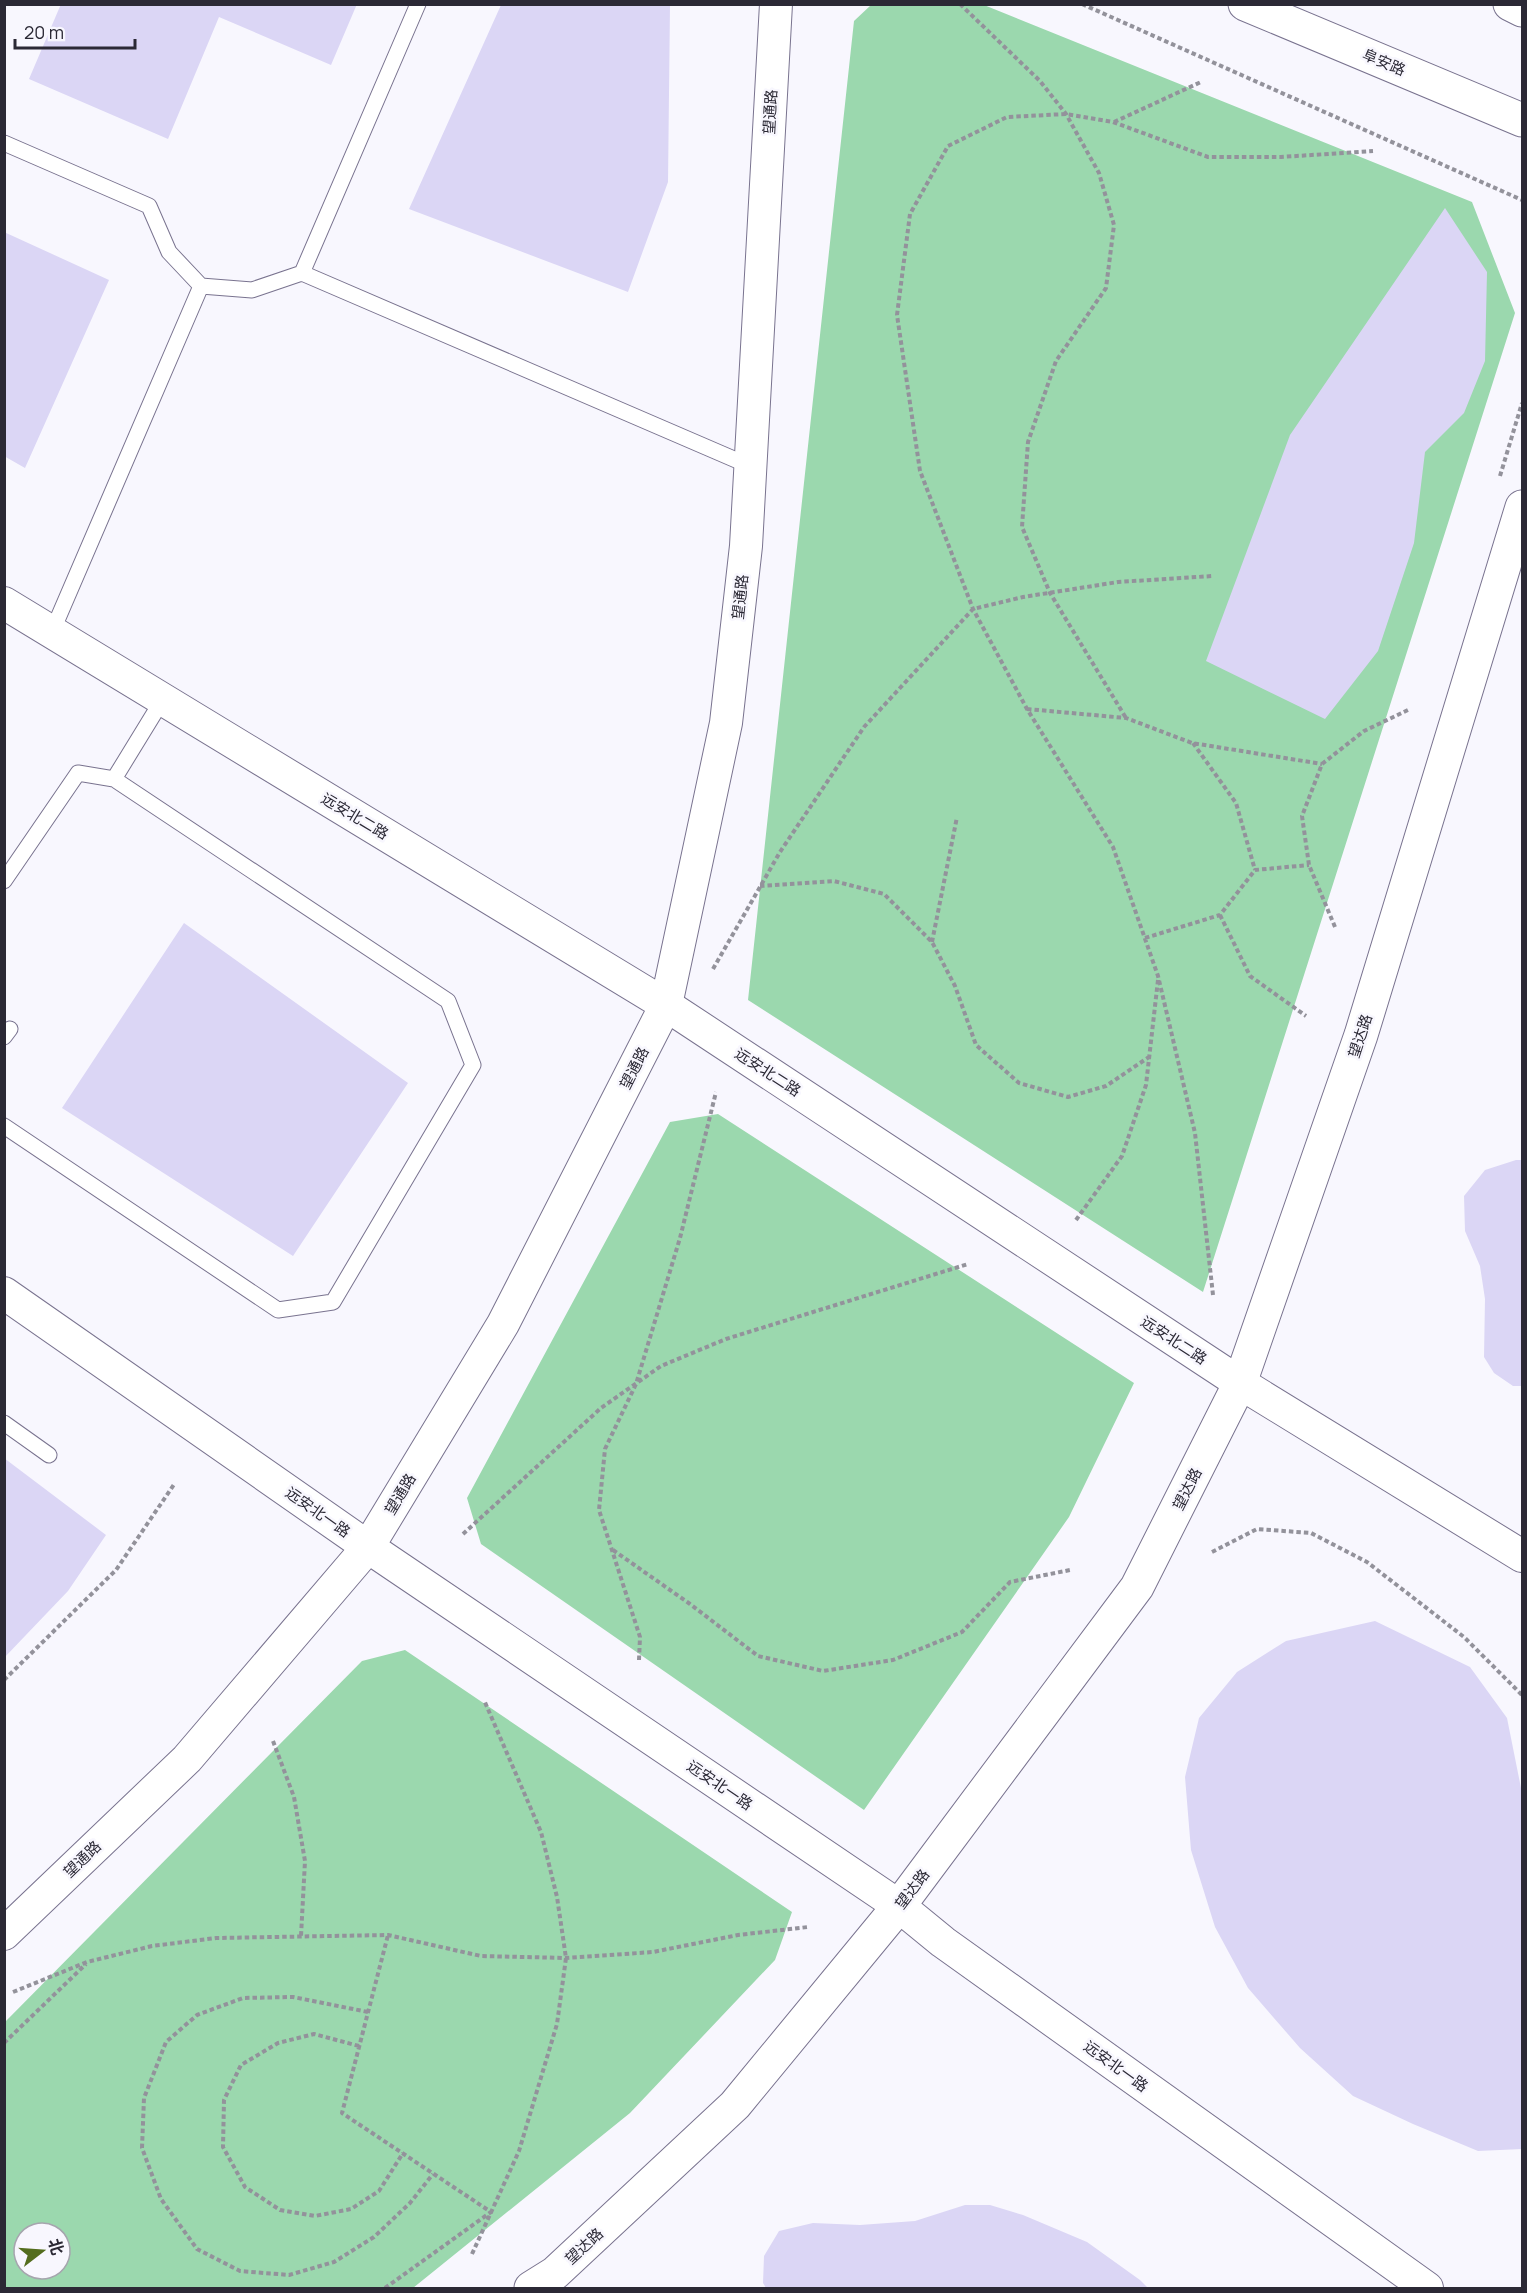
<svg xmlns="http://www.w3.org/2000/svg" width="1527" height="2293" font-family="Manrope,'Noto Sans SC',sans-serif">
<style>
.green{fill:#9bd8ae;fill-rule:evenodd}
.building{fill:#dbd6f5}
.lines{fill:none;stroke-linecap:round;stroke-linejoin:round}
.lane-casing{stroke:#79738f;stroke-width:17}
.street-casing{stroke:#79738f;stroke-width:34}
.secondary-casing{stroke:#79738f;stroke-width:35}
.primary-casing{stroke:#79738f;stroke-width:35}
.path{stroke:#93929b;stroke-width:4;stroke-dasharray:4.5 3;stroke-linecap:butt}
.lane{stroke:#fff;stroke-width:15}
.street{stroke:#fff;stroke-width:32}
.secondary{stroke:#fff;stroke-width:33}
.primary{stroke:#fff;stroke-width:33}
.labels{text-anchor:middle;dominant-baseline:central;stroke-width:5;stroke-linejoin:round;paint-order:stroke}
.street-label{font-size:15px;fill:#2b2935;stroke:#f8f7fe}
</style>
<rect width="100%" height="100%" fill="#f8f7fe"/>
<!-- green -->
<path class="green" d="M871,5H984L1472,202L1515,313L1203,1292L748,1000L854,21Z
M718,1114L1134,1383L1069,1517L864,1810L481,1544L467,1498L670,1122Z
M405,1650L792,1912L775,1960L630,2113L413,2288H5V2022L362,1661ZM24,2233H60V2269H24Z"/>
<!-- building -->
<path class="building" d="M61,4H357L331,65L219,17L168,139L29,79Z
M501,5H670L668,182L628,292L409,209Z
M1445,208L1487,272L1485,361L1464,413L1425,452L1414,543L1378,651L1325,719L1206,661L1290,435Z
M4,232L109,280L25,468L4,456Z
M184,923L408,1083L293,1256L62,1108Z
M1516,1160H1522V1386H1513L1494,1373L1484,1357L1485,1299L1480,1266L1465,1231L1464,1196L1485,1170Z
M4,1458L106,1535L68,1591L4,1658Z
M1375,1621L1470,1667L1507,1718L1522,1793V2149L1478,2151L1413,2124L1353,2096L1300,2048L1248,1988L1215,1927L1191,1850L1185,1777L1199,1718L1237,1672L1286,1641Z
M965,2205H990L1023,2215L1087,2242L1140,2280L1148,2288H766L763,2283L764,2256L779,2231L813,2223L860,2225L915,2221Z"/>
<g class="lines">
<!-- lane casing -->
<g class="lane-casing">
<path id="lane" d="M4,143L149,206L169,252L201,286L252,290L302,273L750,466
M302,273L418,4
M52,632L201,286
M4,881L78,773L114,779L163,699
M4,1037L10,1029
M4,1126L278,1310L333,1302L473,1065L448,1001L114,779
M4,1423L49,1455"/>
</g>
<!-- street casing -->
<g class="street-casing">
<path id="street" d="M4,603L666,1005L1240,1383L1522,1556
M4,1293L368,1547L899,1906L943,1942L1427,2288
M4,1934L187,1759L368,1547L503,1324L666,1005L726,723L746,546L776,4"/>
</g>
<!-- secondary casing -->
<g class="secondary-casing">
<path id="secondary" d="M531,2288L555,2273L735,2105L899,1906L1137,1587L1240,1383L1361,1035L1522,507"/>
</g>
<!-- primary casing -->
<g class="primary-casing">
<path id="primary" d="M1245,4L1522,120
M1510,4L1522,10"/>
</g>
<!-- path -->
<path class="path" d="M960,4L1040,81L1066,114L1099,173L1114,225L1106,288L1056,361L1028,442L1022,527L1050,593L1126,718
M1082,4L1522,200
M1114,122L1201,82
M1500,476L1522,403
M1027,709L1126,718L1192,743L1322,764
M1193,743L1236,803L1255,870
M760,886L834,881L884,894L932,942L955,986L976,1045L1019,1083L1068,1097L1106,1086L1149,1057
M1220,915L1250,976L1306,1016
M1335,927L1309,865L1302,816L1322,764L1364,731L1408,710
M1145,938L1220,915L1255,870L1309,865
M932,942L957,817
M713,969L780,852L864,727L973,609L1023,597L1118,582L1213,576
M1076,1220L1122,1156L1146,1085L1158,980
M1213,1295L1195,1133L1158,976L1113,847L1027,709L973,609L920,471L897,315L910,214L948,146L1007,117L1066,114L1113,122L1208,157H1281L1373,151
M463,1534L601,1408L661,1366L726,1339L968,1264
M613,1550L690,1604L758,1656L823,1671L893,1660L962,1632L1010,1582L1070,1570
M1212,1552L1257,1529L1311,1533L1367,1562L1464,1637L1522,1695
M639,1660L640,1637L599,1510L605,1449L636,1384L680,1238L716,1092
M4,1680L116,1570L175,1483
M273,1741L294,1797L305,1861L301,1936
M13,1992L87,1962L152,1946L216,1938L388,1935L481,1956L566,1958L653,1952L738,1935L808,1927
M368,2012L293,1997L243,1998L197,2015L166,2042L144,2098L142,2148L161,2199L197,2249L240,2271L289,2275L334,2262L374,2237L410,2203L433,2174
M4,2043L86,1964
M359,2046L314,2034L278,2043L241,2065L224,2100L223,2147L245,2187L280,2210L315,2216L351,2209L379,2191L403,2153
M472,2254L519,2151L557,2024L566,1958L557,1897L541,1832L484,1700
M385,2288L491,2212L342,2113L388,1935"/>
<!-- lane -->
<use href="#lane" class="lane"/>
<!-- street -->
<use href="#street" class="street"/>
<!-- secondary -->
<use href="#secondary" class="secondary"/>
<!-- primary -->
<use href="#primary" class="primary"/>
</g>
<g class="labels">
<!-- street labels -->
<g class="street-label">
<text transform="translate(1384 62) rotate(23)">阜安路</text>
<text transform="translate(770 112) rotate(-87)">望通路</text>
<text transform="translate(740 597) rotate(-84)">望通路</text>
<text transform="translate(355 816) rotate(31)">远安北二路</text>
<text transform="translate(1360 1036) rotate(-72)">望达路</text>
<text transform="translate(634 1068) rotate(-63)">望通路</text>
<text transform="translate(768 1072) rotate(33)">远安北二路</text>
<text transform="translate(1174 1340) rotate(33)">远安北二路</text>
<text transform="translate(1187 1489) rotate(-63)">望达路</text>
<text transform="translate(400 1494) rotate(-59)">望通路</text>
<text transform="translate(318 1512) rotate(35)">远安北一路</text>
<text transform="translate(720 1785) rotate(34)">远安北一路</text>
<text transform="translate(82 1859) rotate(-44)">望通路</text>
<text transform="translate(912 1889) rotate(-53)">望达路</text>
<text transform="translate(1116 2066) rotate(36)">远安北一路</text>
<text transform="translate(584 2246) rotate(-43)">望达路</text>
</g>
</g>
<!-- border -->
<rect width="1527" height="2293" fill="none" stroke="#2b2935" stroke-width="12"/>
<!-- north arrow -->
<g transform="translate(42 2251) rotate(73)"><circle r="28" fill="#f8f7fe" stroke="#a6a5ae" stroke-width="1.5"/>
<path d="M0-4.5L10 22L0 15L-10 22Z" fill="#546d1e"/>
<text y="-9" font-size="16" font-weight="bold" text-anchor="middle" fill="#2b2935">北</text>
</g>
<!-- scale -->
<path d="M15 39v9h120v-9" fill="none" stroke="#2b2935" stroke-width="3"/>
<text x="24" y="39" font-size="18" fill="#2b2935" stroke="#f8f7fe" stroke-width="4.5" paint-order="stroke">20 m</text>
</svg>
